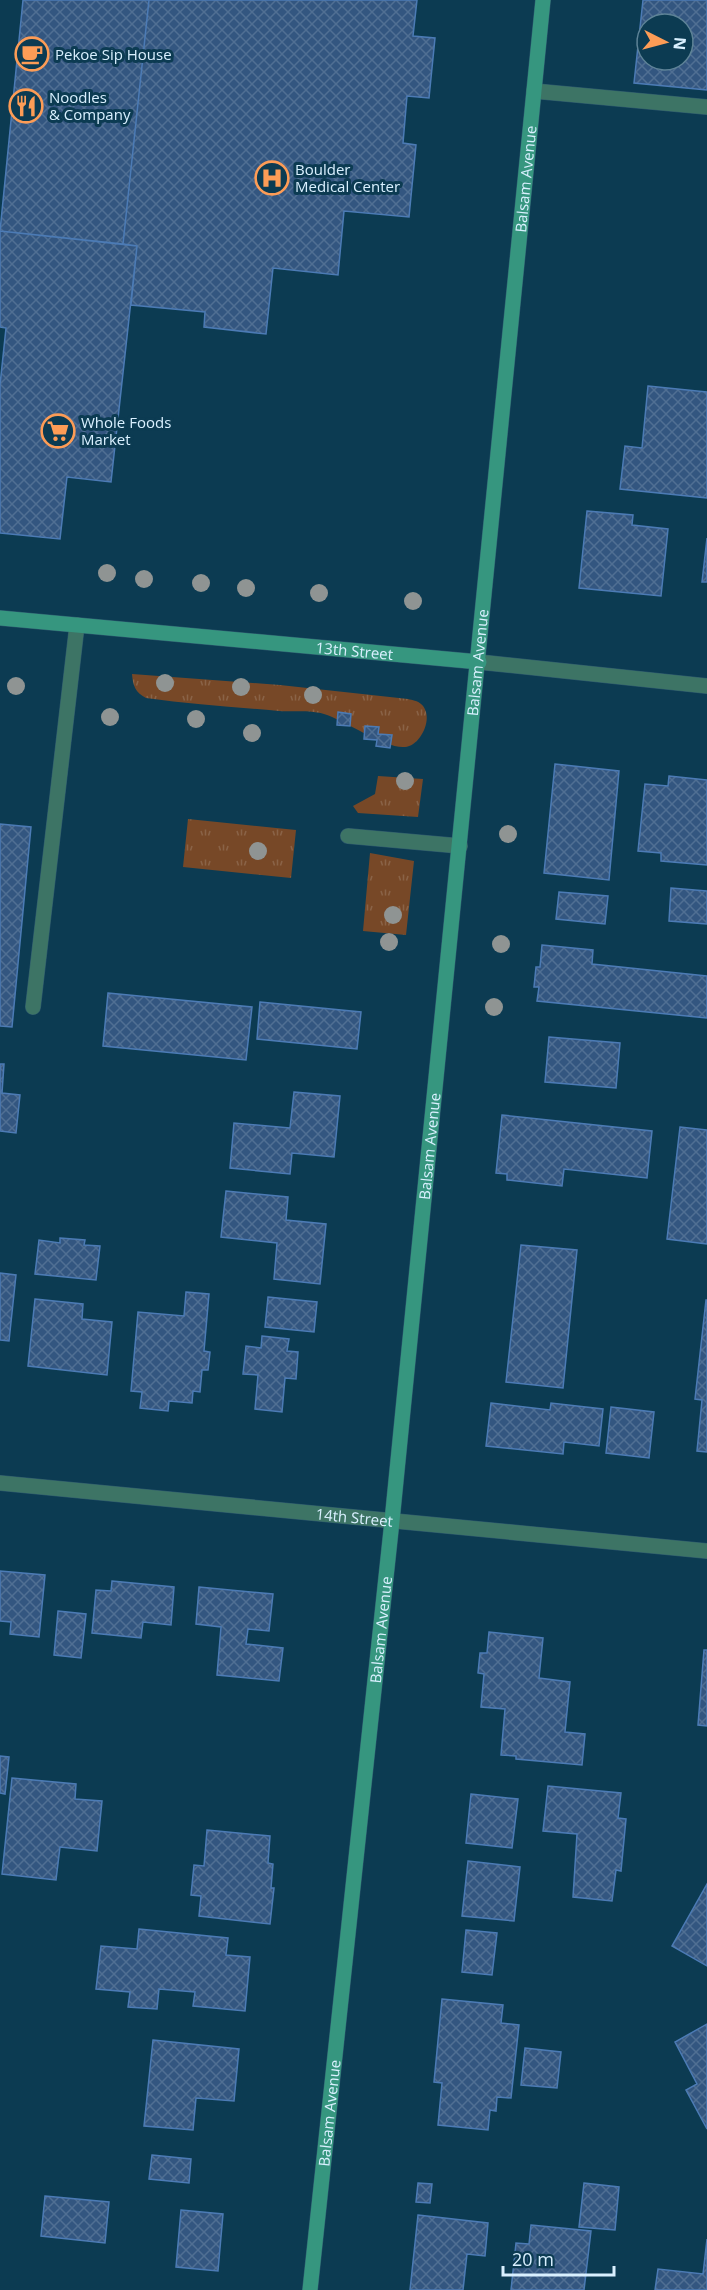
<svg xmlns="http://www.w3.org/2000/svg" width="707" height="2290" font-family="'Open Sans',sans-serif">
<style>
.grass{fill:url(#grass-tufts)}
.building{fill:url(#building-cross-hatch);stroke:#4c7bb5;stroke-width:1.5;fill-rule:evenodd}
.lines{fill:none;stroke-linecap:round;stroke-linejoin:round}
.lane-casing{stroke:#2d586e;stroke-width:16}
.street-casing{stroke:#2d586e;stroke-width:16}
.secondary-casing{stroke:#2d586e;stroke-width:16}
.lane{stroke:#3d7465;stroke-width:15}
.street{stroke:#3d7465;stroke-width:15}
.secondary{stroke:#36967f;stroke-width:15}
.tree{fill:#8f9493}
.labels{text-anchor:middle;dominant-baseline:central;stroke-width:6;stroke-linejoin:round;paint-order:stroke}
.poi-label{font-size:15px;fill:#d9f0ff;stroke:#0c3b52;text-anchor:start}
.street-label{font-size:15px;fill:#d9f0ff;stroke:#0c3b52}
</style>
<defs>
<pattern id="grass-tufts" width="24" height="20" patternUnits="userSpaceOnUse" patternTransform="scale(1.5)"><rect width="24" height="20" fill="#774827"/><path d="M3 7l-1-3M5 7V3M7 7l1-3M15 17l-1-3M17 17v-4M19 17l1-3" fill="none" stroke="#8a6347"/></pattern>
<pattern id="building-cross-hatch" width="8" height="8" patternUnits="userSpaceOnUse" patternTransform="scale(1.5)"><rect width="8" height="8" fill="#335680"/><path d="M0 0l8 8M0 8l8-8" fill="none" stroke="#506f93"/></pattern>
</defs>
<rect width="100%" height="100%" fill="#0c3b52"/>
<!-- grass -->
<path class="grass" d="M132,674L280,685L408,699C412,700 418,701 421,704C435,716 421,746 405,747C386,749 344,720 324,714C311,710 293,712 279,711C234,707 190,704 146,698C135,692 133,686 132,674Z
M378,776L423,779L418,817L358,813L353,806L375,794Z
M188,819L296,830L291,878L183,867Z
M370,853L414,861L406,935L363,931Z"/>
<!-- building -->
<path class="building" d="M23,0H149L123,244L0,231Z
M149,0H417L413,36L435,38L429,98L407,96L403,143L416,145L409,217L344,211L338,275L273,268L266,334L204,327L205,312L131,305L137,246L123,244Z
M643,0H707V90L634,83ZM647,24H683V60H647Z
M0,231L137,246L111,482L67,477L60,539L0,533V385L6,328L0,327Z
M648,386L707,392V498L620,489L625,446L642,448Z
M587,511L633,515L632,525L668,529L661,596L579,588Z
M707,538V582H702Z
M338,712L351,714L350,726L337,725Z
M365,726L379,727L378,734L392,735L390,748L376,746L377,740L364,739Z
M555,764L619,771L609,880L544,873Z
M669,776L707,780V865L661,861V853L638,851L645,784L668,786Z
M0,824L31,827L12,1027L0,1026Z
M671,888L707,891V924L669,921Z
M559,892L608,896L605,924L556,919Z
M542,945L593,950L592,964L707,976V1018L537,1001L539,987H534L536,967H540Z
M108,993L252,1007L246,1060L103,1046Z
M260,1002L361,1012L357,1049L257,1039Z
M549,1037L620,1043L616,1088L545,1082Z
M0,1064H4L2,1093L20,1095L16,1133L0,1131Z
M294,1092L340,1096L334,1157L292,1153L290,1174L230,1168L234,1123L290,1128Z
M502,1115L652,1131L647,1178L564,1169L562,1186L507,1180V1174L496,1173Z
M680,1127L707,1130V1244L667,1239Z
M226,1191L288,1197L286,1220L326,1224L320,1284L274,1279L277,1243L221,1237Z
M60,1238L85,1240L84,1245L100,1246L96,1280L35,1274L39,1240L60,1243Z
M521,1245L577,1250L563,1388L506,1382Z
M0,1273L16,1275L9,1341L0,1340Z
M186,1292L209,1294L204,1351L210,1352L208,1370H202L200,1392L193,1391L192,1403L169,1401L168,1411L140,1408L142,1392L131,1391L138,1312L184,1316Z
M268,1297L317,1302L314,1332L265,1327Z
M35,1299L83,1304L82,1319L112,1322L107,1375L28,1366Z
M706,1300H707V1452L697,1451L702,1400L695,1399Z
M262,1336L289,1339L287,1351L298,1352L296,1379L285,1378L282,1412L255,1409L258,1375L243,1374L246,1346L261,1348Z
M491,1403L550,1410L551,1403L603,1409L599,1446L564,1442L563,1454L486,1446Z
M611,1407L654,1412L649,1458L606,1453Z
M0,1571L45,1575L39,1637L10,1634L11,1622L0,1621Z
M112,1581L174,1587L171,1625L143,1622L141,1638L92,1633L96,1590L111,1591Z
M199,1587L273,1594L269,1631L248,1629L246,1644L283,1648L279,1681L217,1675L221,1627L196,1624Z
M58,1611L86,1614L81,1658L54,1655Z
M489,1632L543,1638L539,1678L570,1682L565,1732L585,1734L582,1765L516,1759V1756L501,1755L505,1709L481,1707L484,1674L478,1673L480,1653H487Z
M704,1650H707V1726L698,1725Z
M0,1756L9,1757L5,1794L0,1793Z
M12,1778L76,1784L75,1799L102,1801L97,1851L60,1847L56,1880L2,1874Z
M548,1786L621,1793L618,1818L626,1819L621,1871L616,1870L612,1901L573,1897L577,1834L543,1831Z
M471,1794L518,1799L512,1848L466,1843Z
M207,1830L270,1836L268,1863L273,1864L271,1888H274L270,1924L199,1916L201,1896L191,1895L194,1865L204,1866Z
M468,1861L520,1867L514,1921L462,1916Z
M707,1884V1966L672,1946Z
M139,1929L228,1938L226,1955L250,1957L245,2011L193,2006L195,1992L159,1989L157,2009L128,2007L130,1992L96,1989L101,1946L137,1949Z
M466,1930L497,1933L492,1975L462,1972Z
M442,1999L503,2005L501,2023L519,2025L511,2098L497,2097L496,2111L490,2110L488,2130L438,2125L442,2083L434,2082Z
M707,2024V2129L686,2090L697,2084L675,2042Z
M153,2040L239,2049L234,2101L196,2098L193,2130L144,2126Z
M525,2048L561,2052L557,2088L521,2085Z
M152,2155L191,2159L189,2183L149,2179Z
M418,2183L432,2184L430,2203L416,2202Z
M584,2183L619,2187L615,2230L579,2227Z
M45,2196L109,2202L105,2243L41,2236Z
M181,2210L223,2214L218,2271L176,2267Z
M418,2215L488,2223L485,2256L467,2254L463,2290H410Z
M531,2225L591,2231L584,2290H511L516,2243L529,2244Z
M707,2239V2290H655L658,2269L703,2274Z"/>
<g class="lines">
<!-- lane casing -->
<g class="lane-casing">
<path id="lane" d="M534,91L707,107
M348,836L460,846
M33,1007L77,625"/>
</g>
<!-- street casing -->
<g class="street-casing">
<g id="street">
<path d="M479,662L707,686"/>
<path id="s1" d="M0,1483L707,1551"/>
</g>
</g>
<!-- secondary casing -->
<g class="secondary-casing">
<g id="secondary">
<path id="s2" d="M0,618L479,662"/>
<path id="s3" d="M310,2290L392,1521L543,0"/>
</g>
</g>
<!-- lane -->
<use href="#lane" class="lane"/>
<!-- street -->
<use href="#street" class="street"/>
<!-- secondary -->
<use href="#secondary" class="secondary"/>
</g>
<!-- trees -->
<g class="tree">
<circle cx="107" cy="573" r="9"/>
<circle cx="144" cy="579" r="9"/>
<circle cx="201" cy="583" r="9"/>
<circle cx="246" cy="588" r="9"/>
<circle cx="319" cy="593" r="9"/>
<circle cx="413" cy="601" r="9"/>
<circle cx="165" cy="683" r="9"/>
<circle cx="16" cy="686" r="9"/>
<circle cx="241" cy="687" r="9"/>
<circle cx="313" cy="695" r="9"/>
<circle cx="110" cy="717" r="9"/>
<circle cx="196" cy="719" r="9"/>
<circle cx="252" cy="733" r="9"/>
<circle cx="405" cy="781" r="9"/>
<circle cx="508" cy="834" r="9"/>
<circle cx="258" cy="851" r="9"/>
<circle cx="393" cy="915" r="9"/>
<circle cx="389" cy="942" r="9"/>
<circle cx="501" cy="944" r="9"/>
<circle cx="494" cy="1007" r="9"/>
</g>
<!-- icons -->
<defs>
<g id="cafe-ring" transform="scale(1.725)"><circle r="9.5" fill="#0c3b52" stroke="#fd9c56" stroke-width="1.5"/><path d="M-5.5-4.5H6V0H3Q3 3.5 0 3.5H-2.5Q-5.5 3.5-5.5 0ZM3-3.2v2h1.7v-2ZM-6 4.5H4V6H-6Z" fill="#fd9c56"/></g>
<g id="restaurant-ring" transform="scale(1.725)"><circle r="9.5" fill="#0c3b52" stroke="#fd9c56" stroke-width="1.5"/><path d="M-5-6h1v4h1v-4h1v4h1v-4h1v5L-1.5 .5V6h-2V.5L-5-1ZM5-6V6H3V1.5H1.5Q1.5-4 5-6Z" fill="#fd9c56"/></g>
<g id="hospital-ring" transform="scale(1.725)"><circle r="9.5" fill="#0c3b52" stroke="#fd9c56" stroke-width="1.5"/><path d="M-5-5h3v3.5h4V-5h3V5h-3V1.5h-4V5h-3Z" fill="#fd9c56"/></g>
<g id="supermarket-ring" transform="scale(1.725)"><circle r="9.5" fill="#0c3b52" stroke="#fd9c56" stroke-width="1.5"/><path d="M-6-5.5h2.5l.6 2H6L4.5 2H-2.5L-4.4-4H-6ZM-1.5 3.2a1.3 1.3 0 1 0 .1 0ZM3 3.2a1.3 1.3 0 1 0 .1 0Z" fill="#fd9c56"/></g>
</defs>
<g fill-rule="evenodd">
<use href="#cafe-ring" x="32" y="54"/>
<use href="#restaurant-ring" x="26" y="106"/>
<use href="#hospital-ring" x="272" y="178"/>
<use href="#supermarket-ring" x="58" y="431"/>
</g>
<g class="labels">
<!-- poi labels -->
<g class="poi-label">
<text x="55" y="54">Pekoe Sip House</text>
<text x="49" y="97">Noodles<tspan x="49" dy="17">&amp; Company</tspan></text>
<text x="295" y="169">Boulder<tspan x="295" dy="17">Medical Center</tspan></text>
<text x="81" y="422">Whole Foods<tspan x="81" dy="17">Market</tspan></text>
</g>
<!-- street labels -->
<g class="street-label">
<text stroke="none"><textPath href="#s3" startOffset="2122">Balsam Avenue</textPath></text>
<text stroke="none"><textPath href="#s2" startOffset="356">13th Street</textPath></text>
<text stroke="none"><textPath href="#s3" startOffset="1636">Balsam Avenue</textPath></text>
<text stroke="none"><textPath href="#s3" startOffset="1150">Balsam Avenue</textPath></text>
<text stroke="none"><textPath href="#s1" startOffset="356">14th Street</textPath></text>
<text stroke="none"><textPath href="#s3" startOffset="664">Balsam Avenue</textPath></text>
<text stroke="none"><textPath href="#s3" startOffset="178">Balsam Avenue</textPath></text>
</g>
</g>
<!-- north arrow -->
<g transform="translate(665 42) rotate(96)"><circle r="28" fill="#0c3b52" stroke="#5e8397" stroke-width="1.5"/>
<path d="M0-4.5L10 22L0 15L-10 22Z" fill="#fd9c56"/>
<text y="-9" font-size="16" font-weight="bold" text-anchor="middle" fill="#d9f0ff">N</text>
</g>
<!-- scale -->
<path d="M503 2266v9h111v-9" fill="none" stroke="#d9f0ff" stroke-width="3"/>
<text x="512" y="2266" font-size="18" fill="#d9f0ff" stroke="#0c3b52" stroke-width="4.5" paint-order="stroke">20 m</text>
</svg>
